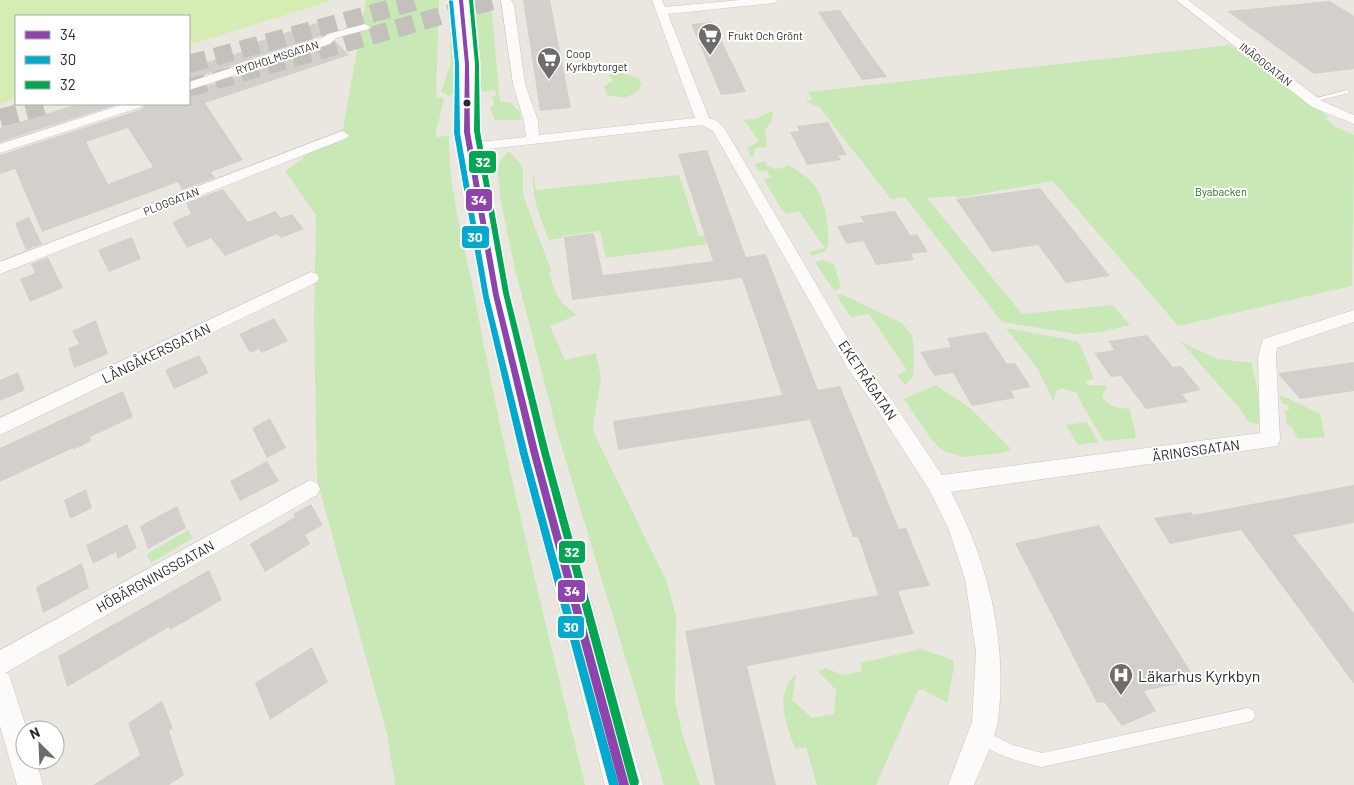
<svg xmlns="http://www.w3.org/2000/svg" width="1354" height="785" font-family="Barlow,sans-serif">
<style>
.green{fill:#c8e9b6}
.pitch{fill:#d5edb3}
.building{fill:#d3d0cc;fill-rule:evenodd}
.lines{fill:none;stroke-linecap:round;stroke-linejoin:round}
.highway-tunnel{stroke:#c4c1bc;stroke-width:18;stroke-dasharray:18 9;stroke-linecap:butt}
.lane-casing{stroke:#c7c6c6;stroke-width:1}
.street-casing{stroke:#c7c6c6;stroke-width:1}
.secondary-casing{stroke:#c7c6c6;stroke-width:1}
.lane{fill:#fcfbfa;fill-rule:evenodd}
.street{fill:#fcfbfa;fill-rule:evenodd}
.secondary{fill:#fcfbfa;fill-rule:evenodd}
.bus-1-casing{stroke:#fff;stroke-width:3}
.bus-2-casing{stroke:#fff;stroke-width:3}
.bus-3-casing{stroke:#fff;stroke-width:3}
.bus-1{fill:#8e44ad;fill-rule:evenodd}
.bus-2{fill:#00a9ce;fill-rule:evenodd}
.bus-3{fill:#00a651;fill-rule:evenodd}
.bus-dot{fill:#2b2b2b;stroke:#fff;stroke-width:2}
.labels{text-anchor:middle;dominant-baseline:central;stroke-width:4;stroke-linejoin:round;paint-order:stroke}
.far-poi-label{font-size:11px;fill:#2b2b2b;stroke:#fff;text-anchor:start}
.far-street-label{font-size:11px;fill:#2b2b2b;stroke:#fff}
.far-park-label{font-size:11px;fill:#227014;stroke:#fff}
.street-label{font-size:14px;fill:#2b2b2b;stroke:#fff}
.near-poi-label{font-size:16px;fill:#2b2b2b;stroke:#fff;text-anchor:start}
.line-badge{stroke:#fff;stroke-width:2}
.badge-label{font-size:14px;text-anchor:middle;font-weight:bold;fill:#fff}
</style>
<rect width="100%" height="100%" fill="#eae7e0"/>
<!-- green -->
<path class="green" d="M366,0H439L436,99L440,97L444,99L436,131V137L449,136C448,192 466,249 476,304C506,466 546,626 585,785H395L387,734L317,480L314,318L316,215L285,171L304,158L301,156L320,146L343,129Z
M448,0H453L458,60L456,92L450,96L441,92L451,63Z
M469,0L471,5L491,4L500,102H510L520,112L521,120H495L490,108L494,104L492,96H496L495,90L482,92Z
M1230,45L1330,118L1324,117L1336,127L1354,135L1352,286L1178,326L1053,181L958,198L955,196L927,198L1022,314L1113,305L1130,325L1101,332L1076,334L1002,322L905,197L891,199L820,108L805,101L813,99L808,92Z
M621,73L639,78L641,84L639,91L625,98L607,95L604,87L613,80L608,75Z
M771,111L773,113L771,122L765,130L767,147L756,148L753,155L755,157H751L747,148L759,141L744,120L758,118Z
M509,151L523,167V195L551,270L549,273C555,295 559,302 577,315L550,326L565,360L596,353L601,378L593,426L594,433L667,582L676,616L675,700L683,736L700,785H664L558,435L515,269L501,202L497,169L499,162Z
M765,161L767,165C773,170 782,170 788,165C798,171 809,177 816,187C824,197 833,240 826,251L812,256L809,252L825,248L799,211L786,214L782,210L764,180L771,177L766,170L760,172L754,164Z
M533,171L536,190L679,175L699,236L735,233L738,240L606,258L600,231L563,236V238L549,240C540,218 531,196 533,171Z
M822,260L834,264L841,288L834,291L815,262Z
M841,294L902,323L912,335L914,350L913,377L905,385L897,375L907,370L869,314L851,317L836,295Z
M1006,328L1077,341C1084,349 1089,368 1094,379L1085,381L1088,385H1105L1107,387L1102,395C1106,407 1119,408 1130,409L1136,438L1104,441L1081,403L1077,393L1061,388L1056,391L1054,402L1037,368Z
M1180,341L1217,359L1252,363L1262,415L1258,424L1248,422L1241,410Z
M936,385L971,409L1012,450L1002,453L963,457L943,451L931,439L904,399Z
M1279,396L1285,397L1320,414L1325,437L1298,439L1291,426L1287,425L1285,411H1289L1288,405L1282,403Z
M1087,422L1098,442L1078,445L1066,425Z
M188,530L193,538L151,563L147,554Z
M921,649L953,660L954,667L947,703L924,690H918L876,785H817L806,747L795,749C787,725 773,694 796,674L792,700L812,718L834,714L836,690L818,671L826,668L842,675L862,671L860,663Z"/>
<!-- pitch -->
<path class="pitch" d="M0,0H333L189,45V16H16V99L0,104Z"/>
<!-- building -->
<path class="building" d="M523,0H550L571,108L540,111Z
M1330,1L1354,16V69L1314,74L1227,11Z
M840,10L868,51L887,77L862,80L818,12Z
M712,22L735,68L746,92L721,95L691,24Z
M316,23L327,33L321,36L189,80V67L245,51L241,47Z
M335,41L349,55L205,103L243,160L211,172L215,178L182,190L178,182L42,232L15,169L0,174V155L142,109L145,104H189V92L331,46ZM128,128L153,167L108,184L86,142Z
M78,104H119L0,142V128Z
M828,122L847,155L838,156L841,160L807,165L790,132L799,131L797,126Z
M707,150L746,257L766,254L818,390L840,386L899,529L906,528L930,586L898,591L914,634L747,666L776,785H715L685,631L878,595L858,537H853L810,420L618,450L613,421L782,395L742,278L572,300L564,237L594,233L603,275L713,261L678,154Z
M1040,188L1110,276L1066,283L1038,245L992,252L956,199Z
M223,189L248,222L275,211L281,218L292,214L304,229L281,238L277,234L225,256L211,238L187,248L172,222L191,214L186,203Z
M895,211L910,235L917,234L928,252L911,254L914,260L876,265L863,241L846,244L837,226L864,222L860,216Z
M29,217L42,244L26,250L15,223Z
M132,237L141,259L109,272L98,250Z
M48,257L63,288L30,302L20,279L35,273L31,264Z
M274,318L288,341L262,353L259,349L250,353L239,334Z
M96,320L108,354L74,368L68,348L79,344L72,331Z
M986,332L1007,364L1015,363L1031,387L1011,391L1015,398L972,406L953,373L934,376L920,352L951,347L947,338Z
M1147,335L1173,367L1181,366L1201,390L1182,394L1188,402L1146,409L1121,376L1111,377L1094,353L1114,350L1108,341Z
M199,355L209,373L174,389L165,370Z
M1354,362V391L1300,399L1279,375V373Z
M18,372L25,390L0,401V380Z
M123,391L133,417L90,437L91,441L73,450V448L0,482V448Z
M270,418L286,448L267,458L252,428Z
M267,461L279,481L240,501L230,481Z
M1354,485V523L1293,535L1354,613V684L1241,530L1170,544L1154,518L1191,512L1193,515Z
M86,489L92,508L70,519L64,500Z
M311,504L323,525L305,535L310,544L265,572L250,544L295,517L293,514Z
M177,506L186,528L148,549L140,526Z
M127,524L137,548L118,559L116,552L93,564L86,545Z
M1099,525L1196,680L1144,691L1156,711L1122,726L1104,702L1097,703L1015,543Z
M82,563L89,588L43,613L36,587Z
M209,570L222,600L170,630L169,627L67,687L58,656Z
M312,647L328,682L270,720L255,683Z
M162,701L173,728L169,731L184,775L169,785H93L140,755L128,723Z"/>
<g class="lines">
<!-- highway-tunnel -->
<path class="highway-tunnel" d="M189,64L421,0
M189,88L496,0
M0,118L51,104"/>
<!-- lane casing -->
<g class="lane-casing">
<path id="lane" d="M1347,90L1349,91V93L1312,102L1309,100Z
M1248,708L1253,710L1255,715L1253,720L1248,722L1042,767C1026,764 980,751 974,736L976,731L981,729L1013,745L1042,753Z"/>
</g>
<!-- street casing -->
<g class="street-casing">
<path id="street" d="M501,0H511L514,5L525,84L538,121L539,135L695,118L652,0H662L665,7L740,0H779L774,3L668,14L709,118L717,121L725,129L860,359L889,396L942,475L1260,433L1258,357L1263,339L1354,310V322L1277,348L1276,357L1280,440L1277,446L951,492C988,561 1008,642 998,720C996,737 981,768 974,785H948L972,722L976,652L965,579L949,530L930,491L875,406L848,369L713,131L702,125L469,151L464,150L462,147L469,143L526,137L524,121L513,84Z
M1176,0H1188L1322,101L1354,115V124L1312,107Z
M365,24L371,27L369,29L336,38L330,44L189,90V82L322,38L328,34Z
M124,104H143L141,107L0,153V144Z
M342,131L349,135L347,138L0,274V262Z
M311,272L317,274L319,278L317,282L0,435V418Z
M310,480L317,483L320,489L317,495L5,673L9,674L27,730H25V760H36L43,785H17L0,726V650Z"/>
</g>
<!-- secondary casing -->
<g class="secondary-casing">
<path id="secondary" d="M453,0H469L476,64L477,132L508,295L549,451L643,785H605L519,451L484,295L457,132L458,64Z"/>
</g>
<!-- lane -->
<use href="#lane" class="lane"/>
<!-- street -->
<use href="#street" class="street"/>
<!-- secondary -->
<use href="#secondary" class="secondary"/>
<!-- bus-1 casing -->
<g class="bus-1-casing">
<path id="bus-1" d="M459,0H463L469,64L470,132L499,295L538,451L629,785H619L530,451L493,295L464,132L465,64Z"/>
</g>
<!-- bus-2 casing -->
<g class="bus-2-casing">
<path id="bus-2" d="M450,0L453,1L459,64L460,133L489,297L528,454L619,785H609L520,454L483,297L454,133L455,64L449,1Z"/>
</g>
<!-- bus-3 casing -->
<g class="bus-3-casing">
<path id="bus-3" d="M469,0H473L479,64L480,131L509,293L548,449L639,782L638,785H630L629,782L540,449L503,293L474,131L475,64Z"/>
</g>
<!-- bus-1 -->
<use href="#bus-1" class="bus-1"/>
<!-- bus-2 -->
<use href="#bus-2" class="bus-2"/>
<!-- bus-3 -->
<use href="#bus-3" class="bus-3"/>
</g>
<!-- icons -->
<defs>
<g id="supermarket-pin" transform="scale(1.25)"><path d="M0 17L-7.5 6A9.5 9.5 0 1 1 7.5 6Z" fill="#6e6d6a" stroke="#fff"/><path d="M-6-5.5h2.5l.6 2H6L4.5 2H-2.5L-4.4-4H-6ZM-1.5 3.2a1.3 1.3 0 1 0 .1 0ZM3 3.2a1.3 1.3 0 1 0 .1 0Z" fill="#fff"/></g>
<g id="hospital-pin" transform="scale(1.25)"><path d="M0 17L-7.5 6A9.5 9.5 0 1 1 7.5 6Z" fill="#6e6d6a" stroke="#fff"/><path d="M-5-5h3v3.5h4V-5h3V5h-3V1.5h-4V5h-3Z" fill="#fff"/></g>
</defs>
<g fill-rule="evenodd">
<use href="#supermarket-pin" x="710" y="35"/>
<use href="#supermarket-pin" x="549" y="59"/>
<use href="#hospital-pin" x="1121" y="675"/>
</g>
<!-- markers -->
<circle class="bus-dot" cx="467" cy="103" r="4.5"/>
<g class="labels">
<!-- far-poi labels -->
<g class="far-poi-label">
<text x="728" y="35">Frukt Och Grönt</text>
<text x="566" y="53">Coop<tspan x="566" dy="13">Kyrkbytorget</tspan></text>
</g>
<!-- far-street labels -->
<g class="far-street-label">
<text transform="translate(277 57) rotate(-18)">RYDHOLMSGATAN</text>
<text transform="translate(1266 64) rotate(38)">INÄGOGATAN</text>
<text transform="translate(171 201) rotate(-21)">PLOGGATAN</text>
</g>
<!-- far-park labels -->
<g class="far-park-label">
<text x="1221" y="191">Byabacken</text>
</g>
<!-- street labels -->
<g class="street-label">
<text transform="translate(156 353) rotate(-26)">LÅNGÅKERSGATAN</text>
<text transform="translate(868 380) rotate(56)">EKETRÄGATAN</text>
<text transform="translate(1196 450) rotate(-8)">ÄRINGSGATAN</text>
<text transform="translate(155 576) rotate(-29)">HÖBÄRGNINGSGATAN</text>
</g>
<!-- near-poi labels -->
<g class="near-poi-label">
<text x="1138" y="675">Läkarhus Kyrkbyn</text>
</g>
</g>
<g class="line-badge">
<rect x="468" y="150" width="29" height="24" rx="5" fill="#00a651"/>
<rect x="465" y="188" width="28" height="24" rx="5" fill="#8e44ad"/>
<rect x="461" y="225" width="29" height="24" rx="5" fill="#00a9ce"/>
<rect x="558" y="540" width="28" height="24" rx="5" fill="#00a651"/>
<rect x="557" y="579" width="29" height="24" rx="5" fill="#8e44ad"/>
<rect x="557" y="615" width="28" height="24" rx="5" fill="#00a9ce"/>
</g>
<g class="badge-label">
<text x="483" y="167">32</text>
<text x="479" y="205">34</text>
<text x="475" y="242">30</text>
<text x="572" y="557">32</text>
<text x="572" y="596">34</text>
<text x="571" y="632">30</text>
</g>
<!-- legend -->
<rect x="15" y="15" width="175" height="90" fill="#ffffff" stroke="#aaaaaa"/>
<rect x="25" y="31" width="25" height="8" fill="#8e44ad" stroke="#aaaaaa"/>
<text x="60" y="40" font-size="15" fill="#2b2b2b">34</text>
<rect x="25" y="56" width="25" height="8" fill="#00a9ce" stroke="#aaaaaa"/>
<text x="60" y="65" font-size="15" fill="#2b2b2b">30</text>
<rect x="25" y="81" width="25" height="8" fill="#00a651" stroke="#aaaaaa"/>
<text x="60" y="90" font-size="15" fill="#2b2b2b">32</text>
<!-- north arrow -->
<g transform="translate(40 745) rotate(336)"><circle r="24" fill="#ffffff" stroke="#aaaaaa"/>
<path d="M0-4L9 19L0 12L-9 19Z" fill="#6e6d6a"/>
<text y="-8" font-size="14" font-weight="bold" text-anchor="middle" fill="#2b2b2b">N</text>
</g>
</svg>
